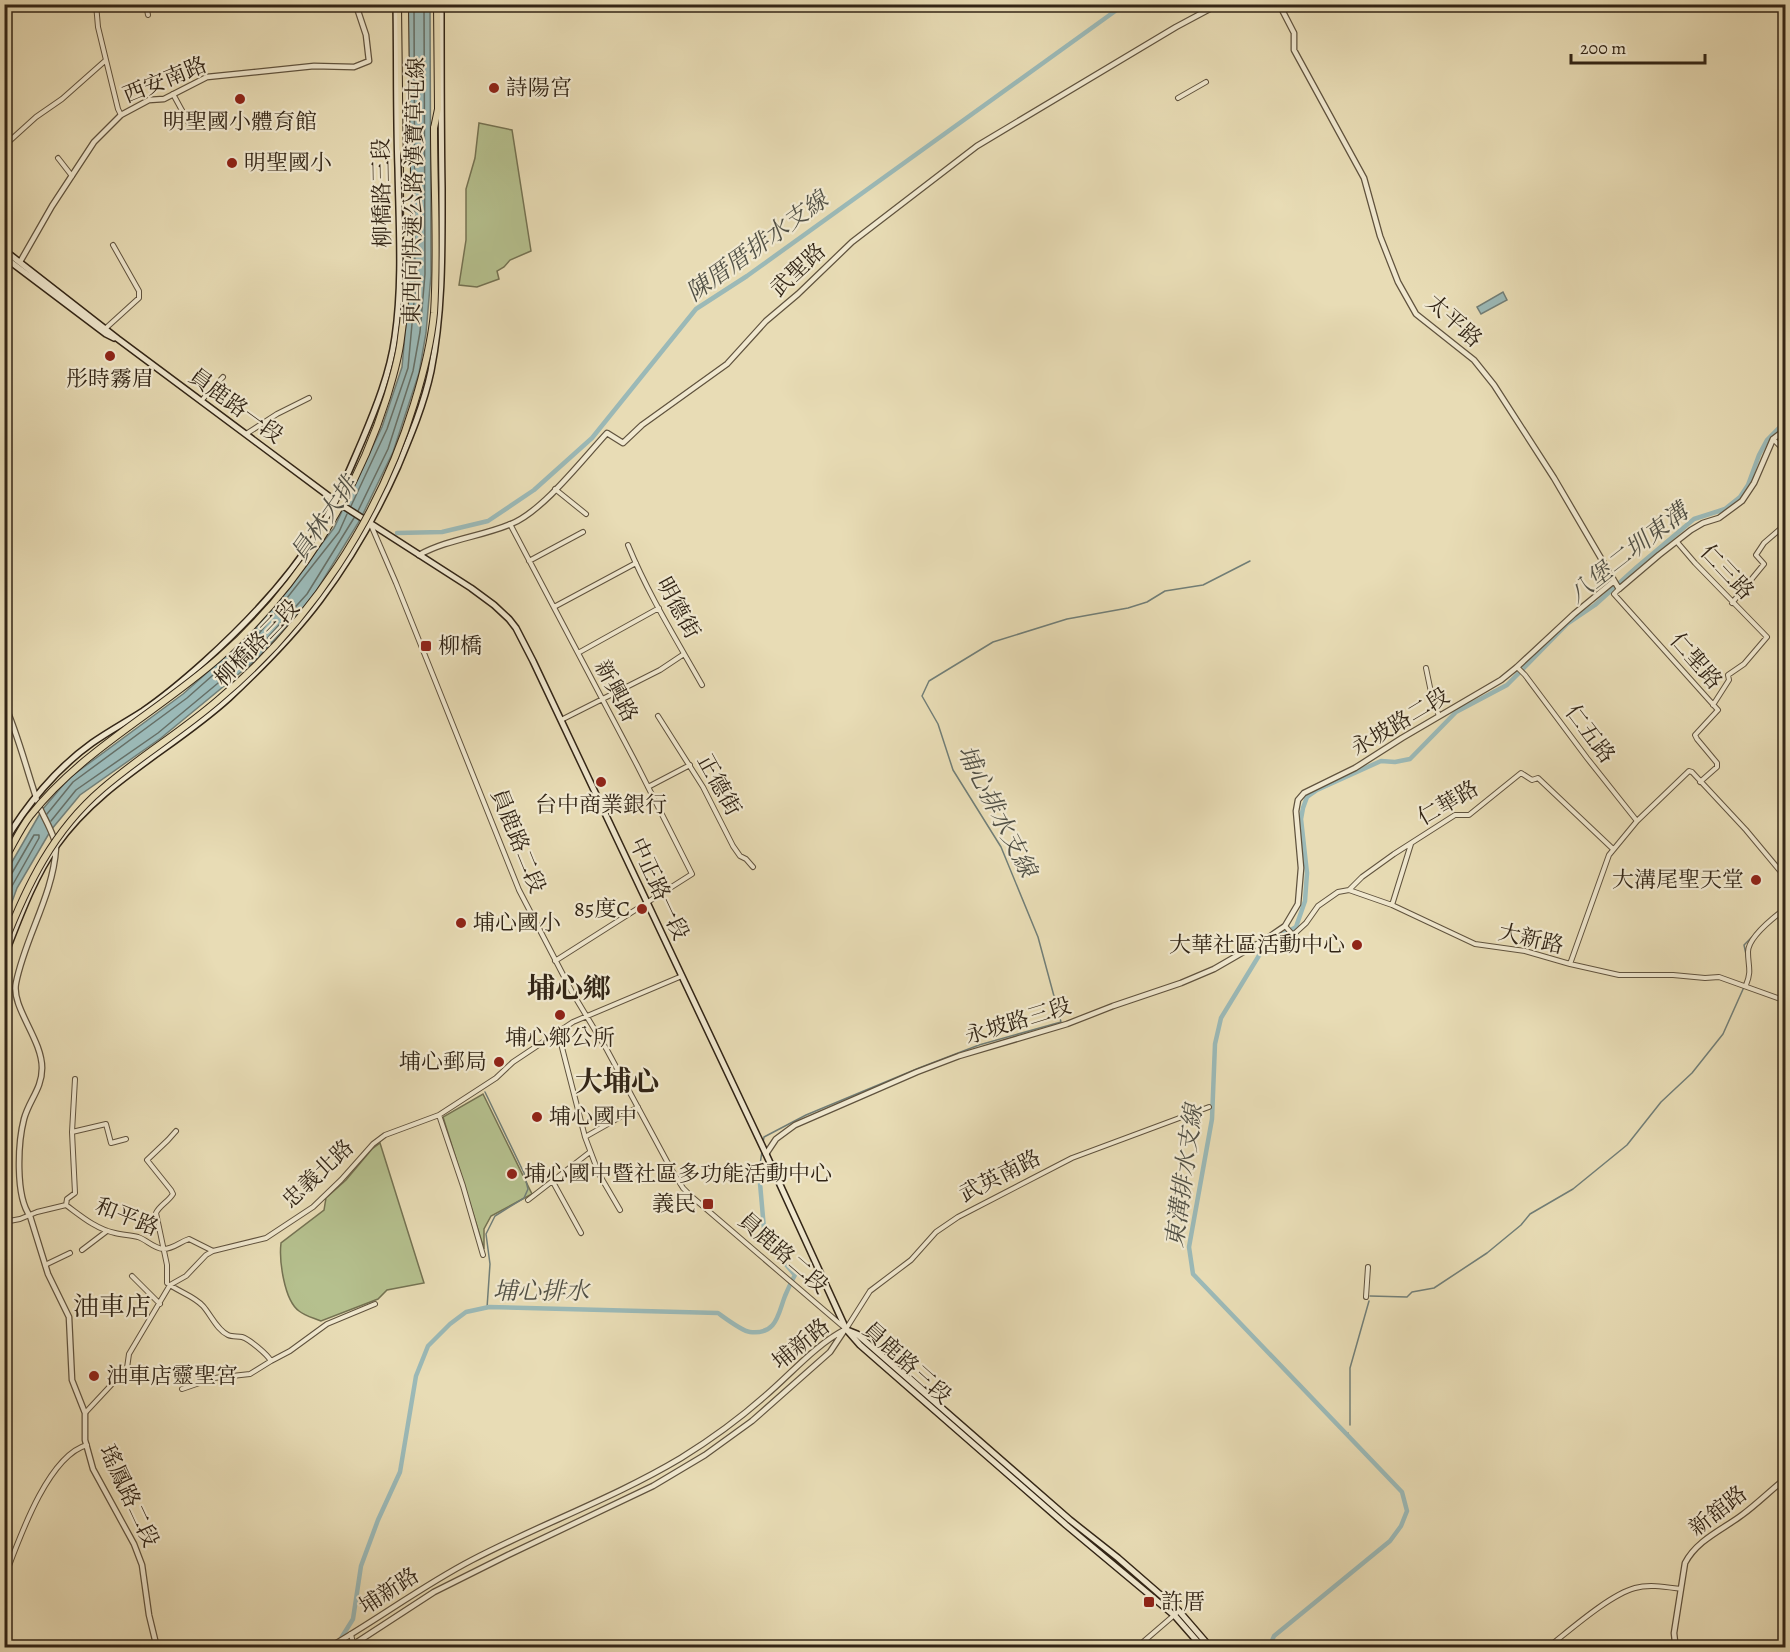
<svg xmlns="http://www.w3.org/2000/svg" width="1790" height="1652" font-family="Alegreya,'Noto Serif TC',serif">
<style>
.green{fill:#b5c08e;stroke:#747252;stroke-width:1.5}
.water{fill:#9bb9b7;stroke:#717e77;stroke-width:1.5}
.lines{fill:none;stroke-linecap:round;stroke-linejoin:round}
.shore{stroke:#666f66;stroke-width:1.5}
.stream{stroke:#717e77;stroke-width:1.5}
.canal{stroke:#9bb9b7;stroke-width:4.5}
.minor-casing{stroke:#60533e;stroke-width:6}
.tertiary-casing{stroke:#60533e;stroke-width:7}
.secondary-casing{stroke:#322516;stroke-width:8}
.trunk-casing{stroke:#322516;stroke-width:8}
.minor{stroke:#f0e8cf;stroke-width:4}
.tertiary{stroke:#f0e8cf;stroke-width:4.5}
.secondary{stroke:#f0e8cf;stroke-width:5}
.trunk{stroke:#e8dcb5;stroke-width:6}
.trunk-bridge-casing{stroke:#322516;stroke-width:8;stroke-linecap:butt}
.trunk-bridge{stroke:#e8dcb5;stroke-width:6}
.poi-dot{fill:#8f2418;stroke:#f0e8cf;stroke-width:2}
.labels{text-anchor:middle;dominant-baseline:central;stroke-width:4.5;stroke-linejoin:round;paint-order:stroke}
.street-label{font-size:22px;fill:#322516;stroke:#f0e8cf}
.poi-label{font-size:22px;fill:#322516;stroke:#f0e8cf;text-anchor:start}
.water-label{font-size:24px;font-style:italic;fill:#525146;stroke:#f0e8cf}
.quarter-label{font-size:26px;fill:#322516;stroke:#f0e8cf}
.district-label{font-size:28px;font-weight:bold;fill:#322516;stroke:#f0e8cf}
</style>
<rect width="100%" height="100%" fill="#e8dcb5"/>
<filter id="stains"><feTurbulence type="fractalNoise" baseFrequency=".00333" numOctaves="4"/><feColorMatrix values="0 0 0 0 .2 0 0 0 0 .09 0 0 0 0 .02 0 0 0 .5 -.17"/></filter>
<radialGradient id="worn" r=".72"><stop offset=".6" stop-color="#630" stop-opacity="0"/><stop offset="1" stop-color="#630" stop-opacity=".3"/></radialGradient>
<!-- green -->
<path class="green" d="M479,123L512,130L531,251L510,260L504,267L497,271L499,279L477,287L459,285L466,240V189L475,158Z
M483,1094L532,1194L491,1216L484,1229V1249L443,1117Z
M380,1143L424,1283L387,1290L378,1299L321,1321C314,1318 305,1316 299,1311C284,1300 279,1260 281,1243L324,1210L326,1198L346,1180L372,1149Z"/>
<!-- water -->
<path class="water" d="M408,5H430L431,275L426,333L419,373L393,452L360,520L312,598L257,659L161,738L80,795L51,830L17,888L5,921V874L42,810L69,778L183,694L253,632L334,528L382,427L402,367L409,291Z
M1503,292L1507,300L1481,314L1477,307Z"/>
<g class="lines">
<!-- shore -->
<path class="shore" d="M351,506L387,429L408,368L415,291L414,4
M358,511L388,449L413,371L420,332L425,274L424,4
M47,814L73,782L187,698L257,636L339,532L347,514
M51,821L76,790L158,733L253,654L307,594L354,518
M4,876L12,873L34,835H39V838L12,886L4,904"/>
<!-- stream -->
<path class="stream" d="M1779,911L1786,905
M1747,959L1744,945L1752,937
M485,1092L524,1173L528,1189L524,1198L495,1216L486,1234L490,1264L487,1308
M763,1143L764,1137L806,1115L919,1068L979,1045L1061,1022L1038,937L1001,847L953,770L938,724L922,696L929,681L993,642L1067,619L1128,608L1147,602L1165,591L1203,585L1250,561
M759,1172L762,1151
M1370,1296L1407,1297L1412,1292L1434,1288L1487,1253L1521,1225L1530,1214L1573,1189L1627,1145L1661,1102L1692,1073L1723,1034L1744,987
M1350,1425V1368L1369,1301
M1348,1436V1433"/>
<!-- canal -->
<path class="canal" d="M397,533L442,532L488,521L534,490L592,438L696,309L747,276L1118,9L1127,4
M335,1648L353,1619L361,1566L378,1520L400,1472L416,1376L428,1346L450,1324L466,1312L489,1307L718,1313C725,1318 742,1331 750,1332C777,1335 778,1314 785,1296C788,1289 791,1282 795,1275L765,1240L759,1172
M1269,1648L1274,1636L1390,1541L1401,1526L1407,1511L1402,1492L1193,1274L1189,1247L1212,1119L1215,1044L1221,1018L1266,944L1296,927L1305,901L1307,873L1301,819L1303,808L1307,797L1317,790L1381,761L1395,762L1410,759L1456,712L1507,685L1567,624L1595,605L1637,567L1694,519L1725,509L1740,497L1748,485L1759,455L1767,440L1786,421"/>
<!-- minor casing -->
<g class="minor-casing">
<path id="minor" d="M146,4L148,15
M106,60L118,109L121,115
M173,94L191,127
M1178,98L1206,82
M4,146L36,117L62,99L106,60L98,27L96,4
M58,158L72,176
M106,328L139,298V291L113,245
M201,401L223,377
M246,434L277,414L309,398
M1773,439L1786,452
M555,489L586,514
M510,524L637,765L692,874L555,961
M371,525L396,583L519,890L572,992L607,1050L670,1167L683,1188L691,1196L846,1329L870,1291L911,1260L936,1232L958,1217L1072,1158L1209,1107
M1677,542L1695,563L1767,637L1744,664L1728,675L1729,680L1713,705
M628,545C648,594 676,639 702,685
M529,561L583,532
M1619,589L1614,594L1718,710L1695,735L1697,739L1717,763V767L1700,782
M1732,603L1764,564L1756,555L1764,543L1786,524
M554,607L636,563
M578,653L659,608
M1517,667L1525,675L1587,758L1637,821
M1426,668L1432,697L1439,716
M658,716L703,787L733,846L740,856L746,859L753,867
M561,720L660,670L684,654
M648,787L690,765
M1349,890L1362,877L1394,854L1455,815H1469L1521,773L1532,780L1538,778L1613,849
M1392,905L1411,844
M1285,926L1293,935L1306,923L1318,906L1338,892L1349,890L1392,905L1475,944L1525,951L1570,964L1619,975H1673L1705,978L1719,977L1786,1001
M1570,964L1609,855L1637,821L1689,771L1692,772L1746,830L1786,878
M1746,985C1752,971 1748,966 1748,952C1748,937 1774,917 1786,908
M558,1032L585,1137L599,1174L620,1210
M439,1115L463,1186L483,1255
M176,1131L168,1140L147,1160L171,1190L173,1194C168,1202 160,1205 156,1213L167,1265V1283C179,1292 194,1296 203,1306C211,1315 217,1330 228,1335C232,1337 238,1336 242,1337C249,1339 267,1354 271,1361
M72,1132L106,1124L111,1143L126,1139
M585,1137L638,1107
M553,1182L581,1233
M528,1200L590,1152
M66,1205L67,1199L75,1193L72,1132L75,1079
M4,1222L20,1219L37,1212L66,1205C81,1216 96,1229 115,1233C122,1235 130,1235 138,1237C147,1240 153,1248 163,1249C174,1249 179,1242 189,1239L213,1251
M82,1250L107,1231
M45,1265L70,1253
M132,1276L160,1304
M1366,1297L1368,1267
M182,1389L214,1378L250,1374L271,1361L290,1351L327,1324L375,1304
M85,1413L127,1368L129,1354L170,1285L186,1276L206,1255L213,1251L266,1238L313,1207L341,1180L373,1144L385,1135L439,1115L496,1078L513,1062L573,1022L682,976
M4,1579C18,1542 47,1456 87,1445
M351,1634L354,1648
M1136,1648L1179,1611
M1547,1648C1569,1631 1609,1595 1635,1588C1649,1584 1666,1587 1681,1589"/>
</g>
<!-- tertiary casing -->
<g class="tertiary-casing">
<path id="tertiary" d="M1279,4L1294,33V50L1364,178L1380,236L1398,282L1416,314L1474,360L1494,385L1554,478L1619,589L1659,555L1691,530L1703,523L1719,518L1742,501L1754,483L1773,439L1786,429
M20,262L52,206L94,142L121,115L149,100L164,99L207,77L314,66L354,67L369,61L366,35L357,8L367,4
M419,555C448,539 480,537 511,524C542,512 583,459 607,433L623,443L642,425L727,364L766,321L798,294L852,242L977,146L1176,27L1219,4
M4,703C19,737 27,772 39,806C44,818 56,837 56,848C53,896 25,937 16,983C11,1007 42,1039 42,1068C42,1089 29,1100 24,1119C18,1142 15,1196 30,1216L48,1274L69,1317L72,1380L85,1413V1440L93,1469L134,1544L142,1565L149,1615L157,1648
M766,1154L776,1139L795,1125L917,1072L959,1056L1067,1024L1113,1006L1181,983L1214,969L1266,939L1285,926L1298,904L1301,868L1296,811L1298,800L1304,793L1355,768L1402,738L1501,680L1517,667L1574,614L1614,581
M328,1648C377,1620 422,1586 472,1560C541,1524 614,1498 681,1458C710,1440 739,1419 765,1396C792,1373 815,1345 846,1329
M348,1648L434,1592L508,1555L653,1486L705,1455L752,1421L830,1352L844,1331
M1680,1648L1675,1642L1674,1633L1685,1563C1697,1540 1722,1530 1742,1515C1757,1504 1771,1490 1786,1478"/>
</g>
<!-- secondary casing -->
<g class="secondary-casing">
<path id="secondary" d="M4,250L118,339L334,500L471,588L494,605L509,619L516,628L533,661L766,1154L846,1329L860,1345L1066,1525L1175,1616L1203,1648
M4,257L106,334L114,338
M4,843C26,805 57,768 92,743C109,731 126,722 143,711C165,696 185,679 205,661C247,623 289,579 319,530C336,503 349,471 362,441C376,408 390,373 395,337C403,282 399,224 398,168C396,114 397,59 396,4
M4,957C19,919 33,879 56,846C101,782 173,749 229,698C261,668 293,636 320,600C351,559 377,513 398,466C411,435 424,404 431,371C443,311 442,249 442,188C441,127 441,66 441,4
M847,1330L857,1334L1070,1520L1118,1558L1179,1611L1211,1648"/>
</g>
<!-- trunk casing -->
<g class="trunk-casing">
<path id="trunk" d="M400,4L402,146L406,165
M434,128L438,109L437,4"/>
</g>
<!-- minor -->
<use href="#minor" class="minor"/>
<!-- tertiary -->
<use href="#tertiary" class="tertiary"/>
<!-- secondary -->
<use href="#secondary" class="secondary"/>
<!-- trunk -->
<use href="#trunk" class="trunk"/>
<!-- trunk-bridge casing -->
<g class="trunk-bridge-casing">
<path id="trunk-bridge" d="M4,860C13,845 20,829 30,816C82,750 158,712 220,657C298,588 356,496 387,397C393,377 399,358 401,338C409,284 407,230 407,176C406,119 406,62 405,4
M4,944C27,885 53,831 102,789C139,757 181,732 218,700C310,623 379,519 414,404C423,375 431,344 434,313C438,253 434,189 434,128"/>
</g>
<!-- trunk-bridge -->
<use href="#trunk-bridge" class="trunk-bridge"/>
</g>
<!-- markers -->
<g class="poi-dot">
<circle cx="494" cy="88" r="6"/>
<circle cx="240" cy="99" r="6"/>
<circle cx="232" cy="163" r="6"/>
<circle cx="110" cy="356" r="6"/>
<rect x="420" y="640" width="12" height="12" rx="3"/>
<circle cx="601" cy="782" r="6"/>
<circle cx="1756" cy="880" r="6"/>
<circle cx="642" cy="909" r="6"/>
<circle cx="461" cy="923" r="6"/>
<circle cx="1357" cy="945" r="6"/>
<circle cx="560" cy="1015" r="6"/>
<circle cx="499" cy="1062" r="6"/>
<circle cx="537" cy="1117" r="6"/>
<circle cx="512" cy="1174" r="6"/>
<rect x="702" y="1198" width="12" height="12" rx="3"/>
<circle cx="94" cy="1376" r="6"/>
<rect x="1143" y="1596" width="12" height="12" rx="3"/>
</g>
<g class="labels">
<!-- street labels -->
<g class="street-label">
<text transform="translate(165 80) rotate(-22)">西安南路</text>
<text transform="translate(414 191) rotate(-89)">東西向快速公路 漢寶草屯線</text>
<text transform="translate(382 193) rotate(-91)">柳橋路三段</text>
<text transform="translate(798 270) rotate(-43)">武聖路</text>
<text transform="translate(1454 321) rotate(42)">太平路</text>
<text transform="translate(236 406) rotate(36)">員鹿路一段</text>
<text transform="translate(1727 572) rotate(47)">仁三路</text>
<text transform="translate(678 608) rotate(61)">明德街</text>
<text transform="translate(257 643) rotate(-46)">柳橋路三段</text>
<text transform="translate(1696 661) rotate(49)">仁聖路</text>
<text transform="translate(616 691) rotate(62)">新興路</text>
<text transform="translate(1400 722) rotate(-31)">永坡路二段</text>
<text transform="translate(1590 734) rotate(53)">仁五路</text>
<text transform="translate(719 785) rotate(61)">正德街</text>
<text transform="translate(1448 803) rotate(-30)">仁華路</text>
<text transform="translate(518 841) rotate(68)">員鹿路二段</text>
<text transform="translate(659 889) rotate(65)">中正路一段</text>
<text transform="translate(1531 939) rotate(13)">大新路</text>
<text transform="translate(1018 1021) rotate(-17)">永坡路三段</text>
<text transform="translate(318 1174) rotate(-43)">忠義北路</text>
<text transform="translate(1000 1176) rotate(-27)">武英南路</text>
<text transform="translate(127 1217) rotate(22)">和平路</text>
<text transform="translate(783 1253) rotate(41)">員鹿路二段</text>
<text transform="translate(801 1344) rotate(-39)">埔新路</text>
<text transform="translate(907 1363) rotate(42)">員鹿路三段</text>
<text transform="translate(129 1496) rotate(65)">瑤鳳路二段</text>
<text transform="translate(1718 1511) rotate(-38)">新舘路</text>
<text transform="translate(389 1591) rotate(-33)">埔新路</text>
</g>
<!-- poi labels -->
<g class="poi-label">
<text x="506" y="88">詩陽宮</text>
<text x="240" y="122" text-anchor="middle">明聖國小體育館</text>
<text x="244" y="163">明聖國小</text>
<text x="110" y="379" text-anchor="middle">彤時霧眉</text>
<text x="438" y="646">柳橋</text>
<text x="601" y="805" text-anchor="middle">台中商業銀行</text>
<text x="1744" y="880" text-anchor="end">大溝尾聖天堂</text>
<text x="630" y="909" text-anchor="end">85度C</text>
<text x="473" y="923">埔心國小</text>
<text x="1345" y="945" text-anchor="end">大華社區活動中心</text>
<text x="560" y="1038" text-anchor="middle">埔心鄉公所</text>
<text x="487" y="1062" text-anchor="end">埔心郵局</text>
<text x="549" y="1117">埔心國中</text>
<text x="524" y="1174">埔心國中暨社區多功能活動中心</text>
<text x="696" y="1204" text-anchor="end">義民</text>
<text x="106" y="1376">油車店靈聖宮</text>
<text x="1161" y="1602">許厝</text>
</g>
<!-- water labels -->
<g class="water-label">
<text transform="translate(757 246) rotate(-36)">陳厝厝排水支線</text>
<text transform="translate(324 519) rotate(-55)">員林大排</text>
<text transform="translate(1628 553) rotate(-38)">八堡二圳東溝</text>
<text transform="translate(997 811) rotate(63)">埔心排水支線</text>
<text transform="translate(1184 1176) rotate(-82)">東溝排水支線</text>
<text x="541" y="1291">埔心排水</text>
</g>
<!-- quarter labels -->
<g class="quarter-label">
<text x="112" y="1306">油車店</text>
</g>
<!-- district labels -->
<g class="district-label">
<text x="569" y="989">埔心鄉</text>
<text x="617" y="1082">大埔心</text>
</g>
</g>
<!-- margin -->
<rect width="1790" height="1652" fill="none" stroke="#e8dcb5" stroke-width="24"/>
<rect x="6" y="6" width="1778" height="1640" fill="none" stroke="#322516" stroke-width="3"/>
<rect x="12" y="12" width="1766" height="1628" fill="none" stroke="#322516" stroke-width="1.5"/>
<!-- scale -->
<path d="M1571 54v9h134v-9" fill="none" stroke="#322516" stroke-width="3"/>
<text x="1580" y="54" font-size="18" fill="#322516" stroke="#f0e8cf" stroke-width="4.5" paint-order="stroke">200 m</text>
<rect width="100%" height="100%" filter="url(#stains)"/>
<rect width="100%" height="100%" fill="url(#worn)"/>
</svg>
